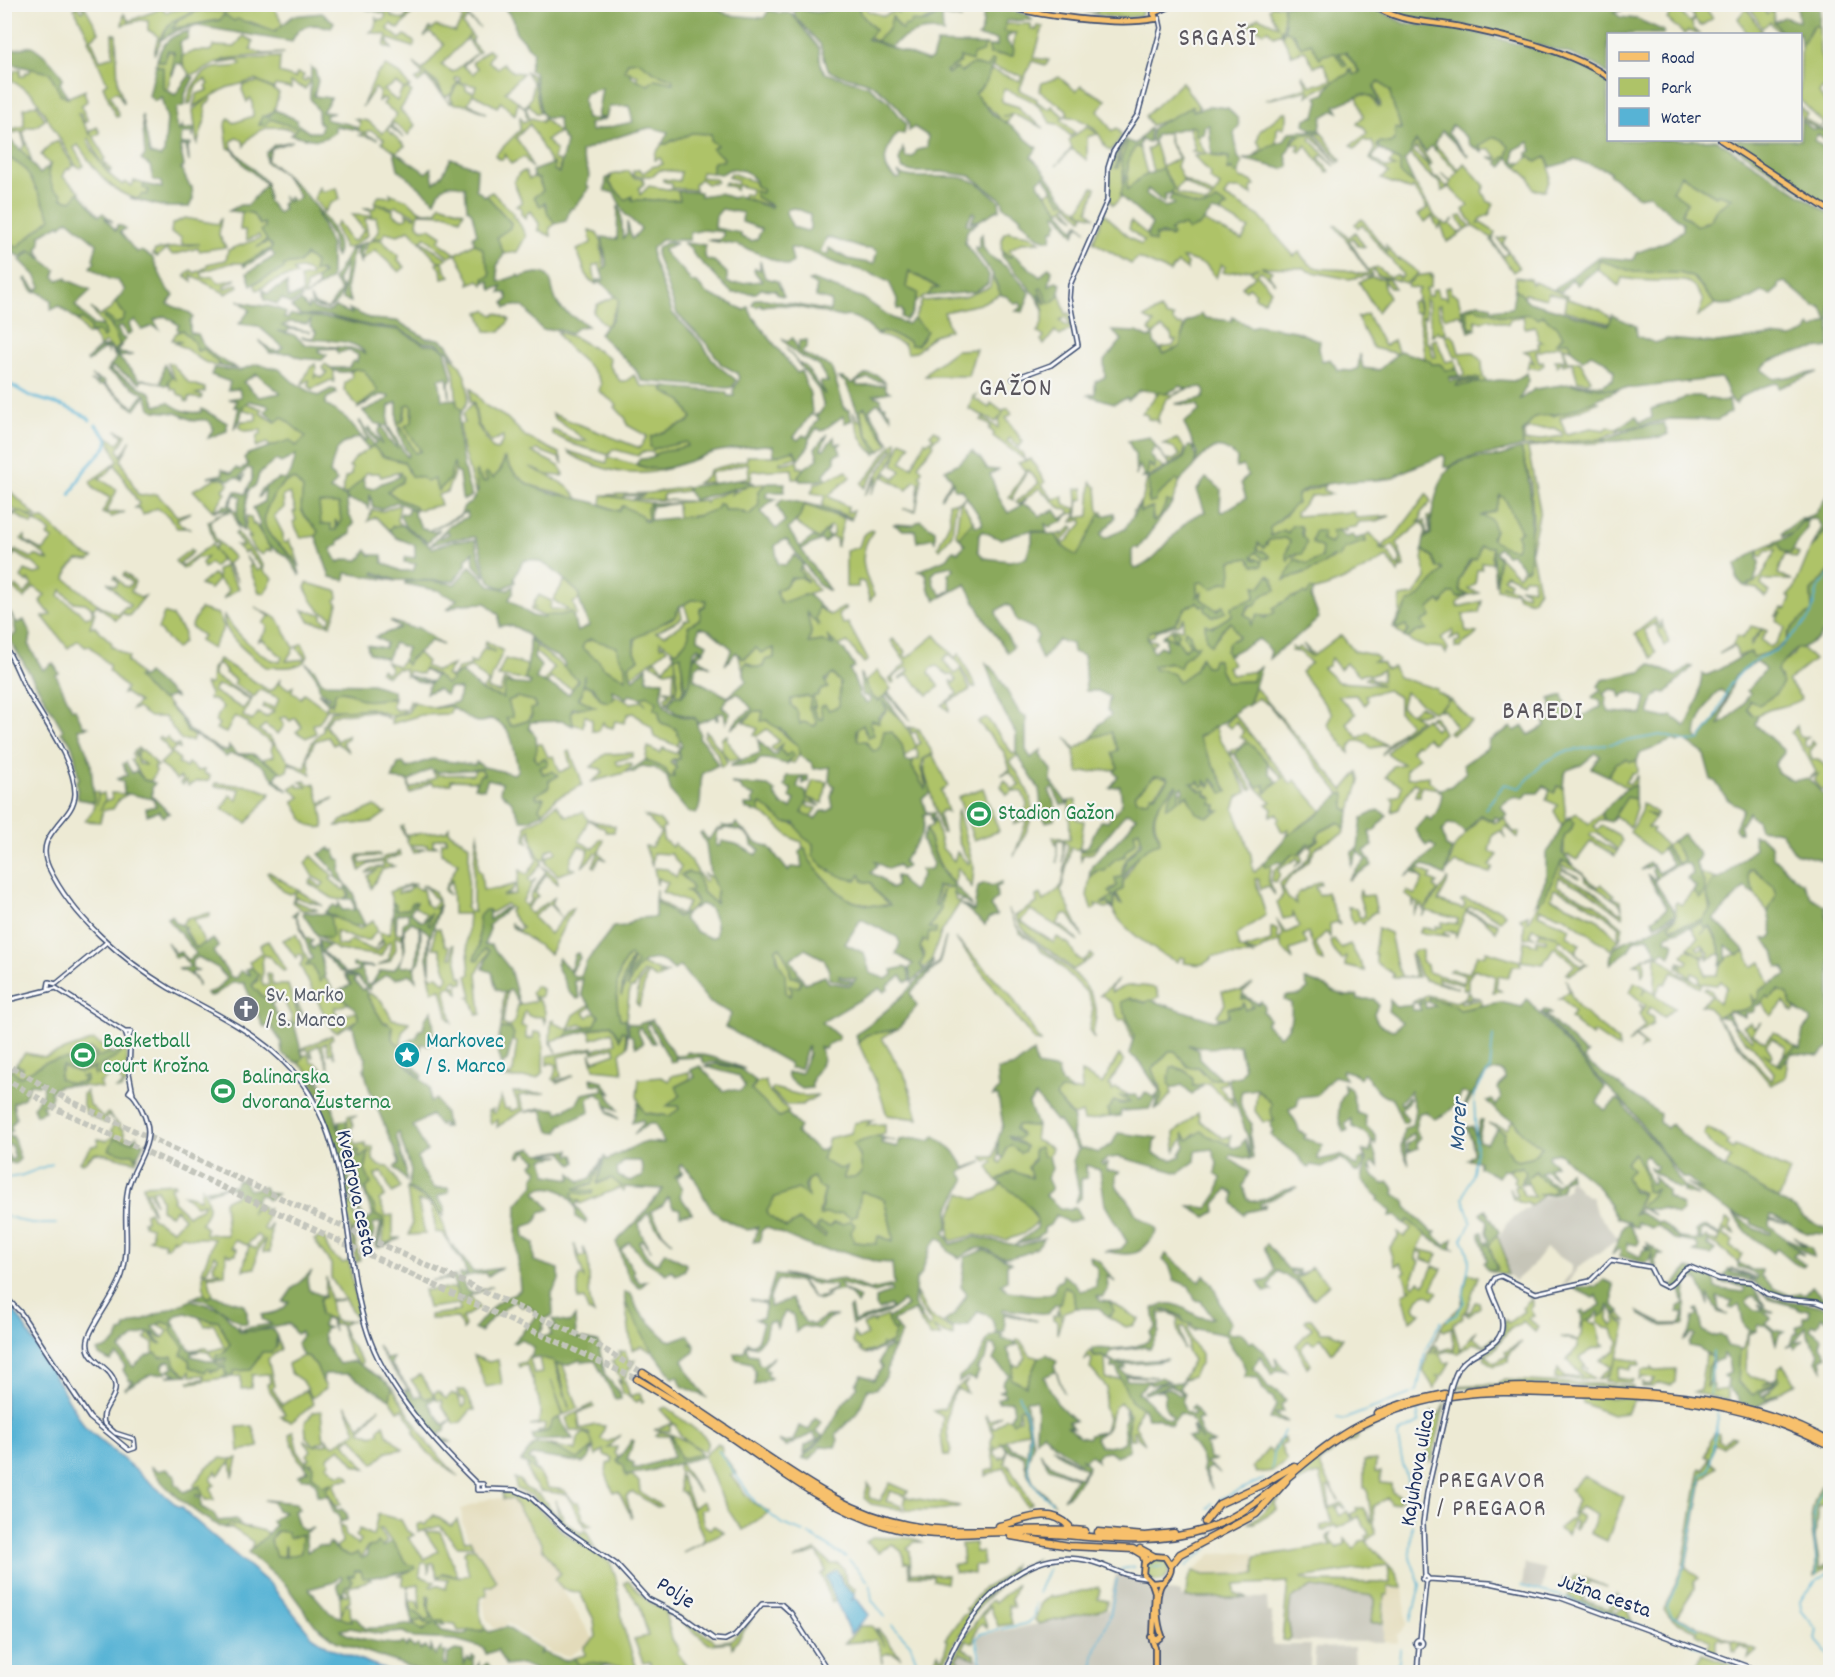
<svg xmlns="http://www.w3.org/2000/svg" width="1835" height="1677" font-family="Dekko,sans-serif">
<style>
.built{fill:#e3dbba}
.industrial{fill:#c6c5b8}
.green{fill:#aec368;stroke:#647963;stroke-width:1.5;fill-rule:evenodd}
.forest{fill:#8aa95c;stroke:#526c5d;stroke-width:1.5;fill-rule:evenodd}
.water{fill:#57b3d5;stroke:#39719a;stroke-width:1.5}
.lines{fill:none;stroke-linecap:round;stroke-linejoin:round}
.stream{stroke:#57b3d5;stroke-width:1.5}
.canal{stroke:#57b3d5;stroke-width:3}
.highway-tunnel{stroke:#c3c5bc;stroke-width:6;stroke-dasharray:6 3;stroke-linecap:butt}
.minor-casing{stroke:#3a4b70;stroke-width:6}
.major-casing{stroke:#3a4b70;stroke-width:8}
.highway-casing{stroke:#3a4b70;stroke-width:9}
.minor{stroke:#fff;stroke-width:3}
.major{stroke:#f7c06c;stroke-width:4.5}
.highway{stroke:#f7c06c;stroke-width:6}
.minor-bridge-casing{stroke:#3a4b70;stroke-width:6;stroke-linecap:butt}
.minor-bridge{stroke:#fff;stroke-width:3}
.labels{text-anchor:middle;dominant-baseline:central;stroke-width:4.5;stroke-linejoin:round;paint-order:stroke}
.leisure-label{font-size:22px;fill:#27864d;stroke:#f6f6f2;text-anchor:start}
.worship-label{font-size:22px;fill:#5b616d;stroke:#f6f6f2;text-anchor:start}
.culture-label{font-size:22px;fill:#0d838f;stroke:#f6f6f2;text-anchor:start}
.street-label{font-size:22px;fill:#1b2f5e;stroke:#f6f6f2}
.water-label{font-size:24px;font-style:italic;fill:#2d5782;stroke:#f6f6f2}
.neighbourhood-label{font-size:24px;letter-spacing:1.5px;fill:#5a565d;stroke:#f6f6f2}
.quarter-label{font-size:26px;letter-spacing:1.5px;fill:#5a565d;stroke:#f6f6f2}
</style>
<rect width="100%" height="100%" fill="#f6f6f2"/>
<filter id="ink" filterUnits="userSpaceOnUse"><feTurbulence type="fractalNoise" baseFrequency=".0167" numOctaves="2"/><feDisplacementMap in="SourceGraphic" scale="12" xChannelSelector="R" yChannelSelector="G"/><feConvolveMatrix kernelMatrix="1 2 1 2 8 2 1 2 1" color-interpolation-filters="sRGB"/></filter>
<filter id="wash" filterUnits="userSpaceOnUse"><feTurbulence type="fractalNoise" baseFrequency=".008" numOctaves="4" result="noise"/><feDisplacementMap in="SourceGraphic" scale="24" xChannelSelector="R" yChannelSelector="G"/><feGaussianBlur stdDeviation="1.35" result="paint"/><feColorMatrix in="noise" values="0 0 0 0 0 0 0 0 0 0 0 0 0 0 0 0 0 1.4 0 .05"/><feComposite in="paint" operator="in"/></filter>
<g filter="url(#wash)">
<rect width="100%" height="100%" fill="#edead4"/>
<!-- built -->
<path class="built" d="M491,1498L512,1499L560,1574L555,1578L594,1640L568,1657L551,1652L508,1623L501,1628H494L486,1618L483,1602L487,1595L486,1591L496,1583V1579L467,1536L462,1522L461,1509Z
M1254,1552V1574L1203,1575L1194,1570L1212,1554Z
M1385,1589H1403L1407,1624L1398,1635V1643L1384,1642Z"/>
<!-- industrial -->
<path class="industrial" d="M1571,1180L1581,1192L1592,1198L1596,1212L1619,1239L1578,1267L1567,1284H1562L1570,1274L1572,1265L1546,1248L1533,1265L1515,1281L1506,1273L1498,1244L1499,1236L1507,1223L1537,1201L1544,1197L1555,1196L1569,1189L1568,1183Z
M1525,1564L1546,1569L1542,1590L1522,1585Z
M1116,1573L1130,1579H1142L1152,1590L1181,1592V1597L1267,1598L1268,1612H1272V1645H1311L1310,1672H966L952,1667L959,1652L982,1660L977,1636L1108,1610Z
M1290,1586L1385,1589L1384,1642L1286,1641Z
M1354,1647L1355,1672H1314L1315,1648Z"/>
<!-- green -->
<path class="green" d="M1685,4L1703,5L1713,18L1701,26L1695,20L1692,23L1693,28L1700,34L1688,31L1684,34L1667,19L1670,15L1669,12L1671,13L1677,8L1689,22L1695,19Z
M80,5H84L99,32L91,39L100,60L113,56L112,34H116L118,84L124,104L117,91L110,95L119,116L116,117L103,86L107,83L88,40L89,38L74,8L77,6L82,12L84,10Z
M157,5H173L161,8L166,12L185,8L196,10L172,21L160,38V43L154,55L158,36L148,30V21L141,20L122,25L124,14L129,21L158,10Z
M268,5H273L283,24L275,31L251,22L234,21L227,18L170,29L178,20L200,10L229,12L269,7Z
M367,5L384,11L389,5L391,16L404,20L411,7L406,5L416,8L399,29L391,24L388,29L400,39L405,35L415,43L413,47L389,39L387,41L392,49L384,46L387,35L370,32L375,28L376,18L378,22L379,19L384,20L386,14L366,9Z
M452,5H456L480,28L467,18L463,25L474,38L471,41L480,52L477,53L468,40L469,36L441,65L453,72L476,54L463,66L473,74L478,68L472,63L488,50L493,53L488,61L498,68L503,63L513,72L523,73L505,92L525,107L531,98L533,83L525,71L533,76L540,113H536L529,104L526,108L529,117L527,118L525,108L518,103L515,115L501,102L497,107L473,94L468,103L486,113L467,105L450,103L426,77L418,83L415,80L423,76L414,63C420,68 434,82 438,87C443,93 443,98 450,102L453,101L450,98L458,83L466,86V90L474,92L476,86L459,82L460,78L456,77L455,80L458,81L451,94L445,97L438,84L422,71L444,45L430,32L424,37L430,28L432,30L436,26L455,32L463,19Z
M858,5H865L868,11L884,16L894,11L899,13L894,5H927V7L962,19L939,15L901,30L893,17L889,29L876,41L869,38L875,29L860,13Z
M1076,5H1085L1088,12L1097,13L1096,9H1138V5H1146L1140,16C1121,19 1091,18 1076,5Z
M1284,5L1283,35V30L1290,31L1301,47L1311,43L1320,59L1323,55L1335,53L1342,64L1345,61L1338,53L1345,52L1360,73L1354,75L1351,69L1349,74L1307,96L1309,90L1265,100L1308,87L1302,75L1311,86L1332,80L1323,63L1314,67L1305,50L1292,55L1281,33L1274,36L1268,30L1263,32L1249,25L1258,17L1278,26L1269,9L1272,6Z
M1749,5H1762L1767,14L1773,10L1774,22L1783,34H1780L1770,22L1762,28L1750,7L1748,9L1763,34H1747L1738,18Z
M1005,24H1031V29L1037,30V26L1043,27L1034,58L1049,60L1046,65L1032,61L1019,90L1037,99V102L1049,109L1052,106L1064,117L1061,120L1075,133L1071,136L1057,124L1050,123C1040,101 1025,97 1004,89L1001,99L1003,102L1019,107L1022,112L1044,128L1013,114L1003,116H1011L1007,123L1003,122L975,94L982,87L991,70L1020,81L1022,76L992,67L994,64L988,68L973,64L961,72L953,69L948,74L947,68L960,62L961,57L975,54L986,45L989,46L990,54L1012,56L1015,33L1004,32Z
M1813,26H1819L1820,53L1830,79V97L1823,88L1819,93L1830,109V121L1817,129L1801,119L1800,107L1807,114L1804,118L1819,128L1824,124L1800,100L1801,46Z
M243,36L253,41L251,50L264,54L284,53L225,59L198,73L190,75L183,65L182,56L195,51H210L214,46L235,47Z
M170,49L175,57L167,92L162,88L160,66L156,65L157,60L164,62Z
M280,57L279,73L295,78L297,73L304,75L302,80L305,82L307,78L311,81L305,89L291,82V88L275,85L274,89L255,80L226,88L193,107L197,94L208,90L206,86L209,84L205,79L196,86L191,103L188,104C187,91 200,71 215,68C224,66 235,69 242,64L237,61L218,64L227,60Z
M638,61L656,73L673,79V83L655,79L648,85L636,79L638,76L624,71L628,62Z
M386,66L400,74L410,87L404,89L396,83L383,90L397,101L401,91L407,88L412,92L400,110L415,125L408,135L394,123L391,125L404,138L389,126L397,114L383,104L386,100L384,98L378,101L380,92L375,88L362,107L376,75Z
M30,68L50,73L56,86L66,98L86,90L84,91L87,101L81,106L88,121L85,123L80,113L78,114L91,136L90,131L97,127L100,133L94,137L105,158L103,160L111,170L110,172L101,163L89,138L87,140C97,159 105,174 123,185L125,182L132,186L134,181L144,184L143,188L149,189L147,195L137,199C109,192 94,168 78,145L74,148L84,166L80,168L76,166L33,94L12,81L14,71L20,69V76H24L26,72H30Z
M1059,77L1076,91L1081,86L1106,100L1098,111L1112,131L1117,128L1122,136L1111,151L1105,147C1099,128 1085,119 1065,116L1068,114L1066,109L1039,91L1042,83Z
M258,82L279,93L274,111L261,119L260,125L270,119L292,124L297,129L295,132C277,121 253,128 244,146L243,141L237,137L231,142L233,150L228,148L225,125L229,118L234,123L253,116L252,100L250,98L247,102L242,90L243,85Z
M1182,82L1200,108L1192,111V106L1170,119L1151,125L1145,116Z
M1379,82L1390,91C1392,110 1411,130 1390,143L1377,144L1379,149L1372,158L1386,168L1395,167L1389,164L1394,158L1400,162L1407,179L1415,184L1436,218L1447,225L1454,219L1450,224L1459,233L1466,230L1457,217L1462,216L1471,227L1447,242L1441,224L1438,229L1432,216L1425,222L1418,215L1427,208L1413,187L1411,190L1381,179L1389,173L1370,159L1375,150L1372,142L1363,140L1355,149L1351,145L1367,134L1364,127L1357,124L1363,116L1357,96C1369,92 1372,97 1377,107L1381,105L1374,83Z
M210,97L212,99L205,106L206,117L197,145L193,110Z
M37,104L45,120L35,127H27L23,132L32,163L21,150L25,144L21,131L13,133L12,129L24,126V108Z
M1284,112H1287V120L1283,129L1280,127L1277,129L1276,143L1251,159L1262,148L1257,141L1260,131Z
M520,116L523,122L532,118L542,122L543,118L557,131L558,133L546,140L556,151L553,159L560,161L559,173H556L530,124L516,138L527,153L532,168L524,157L511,164L505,154L503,159H498L495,155L520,130Z
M355,119L368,121L382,133L389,127L388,130L405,146L396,152L382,142L384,139L372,131H367V135L378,139L359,135L365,133L358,131L360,123Z
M1087,126L1098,134L1087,137V160L1072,149L1056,166L1072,148L1069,140Z
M1192,126L1195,128V135H1200L1198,140L1205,152L1219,158L1229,157L1227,170L1236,171L1240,178L1251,181L1255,185L1251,188L1252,195L1240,189H1229L1224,196L1259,216L1294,256L1299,252C1314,275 1324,267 1346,270C1356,272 1358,276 1369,273L1348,242L1335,226L1337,225L1348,238L1355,232L1365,247L1358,246L1353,238L1349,240L1368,270L1377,267L1390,277L1396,275L1401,278L1403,276L1401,272L1362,225L1358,228L1355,224L1362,219L1387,252L1386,245L1398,260L1400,259L1419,273L1406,283L1377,275L1374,270L1371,272L1372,275L1349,279L1308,271L1305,268L1261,267L1272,271L1269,275L1275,283L1261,271L1257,274L1271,290L1264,301L1254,297L1256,293L1249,287L1246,290L1242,287L1255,276L1250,270L1259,268L1226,273L1223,272L1225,267L1221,264L1216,278L1206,265L1185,258H1182L1187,263V270L1178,263L1170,272L1138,258L1131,264L1093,242L1104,213L1126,235L1141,245L1144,241L1129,229L1131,221L1149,236H1167L1174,227L1185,226L1188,230L1203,221L1242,240L1249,229L1221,213L1222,209L1227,207L1217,200C1202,214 1188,202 1172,194L1173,186L1163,169L1153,171L1147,149L1152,147L1154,141L1162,167L1179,158L1169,142V133L1170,142L1180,158L1177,166L1183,179L1214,196L1220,186L1210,179L1211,174L1194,156L1206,154L1192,151L1195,149L1189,128ZM1183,181L1212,199L1206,204L1177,193L1176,190Z
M1321,132L1341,160L1340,162L1316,133L1314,134L1338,164L1312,136L1310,139L1335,166L1322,155L1319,158L1330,171L1327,173L1306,145L1300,152L1297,150L1300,145L1292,143L1301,133Z
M691,133L711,134L717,145L713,149L724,158L723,161L712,164V173L701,172V177L715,179L717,182L707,184L700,179L694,185L695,190L672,188V184L663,181V179L679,181L681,172L660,170L653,176H634L633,171L640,169L643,173L652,167L663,164L660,158L655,160V154L662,144H667C675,137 683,139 691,133Z
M1495,136L1502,138L1509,147L1508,154L1501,162L1489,157L1498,158L1490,149H1484L1483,151L1479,146Z
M58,141L74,166L66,170L63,177L80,191L71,201C57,199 44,181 50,165L41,155L51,144Z
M1122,141L1116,158L1118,168L1120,152L1125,142L1128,143C1126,151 1123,160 1123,168C1123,181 1126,197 1113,205L1109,200C1110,178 1108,159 1122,141Z
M1416,141L1432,165L1430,166L1416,147L1413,151L1427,164L1435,179L1437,177L1447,187L1451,183L1441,173L1451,181L1458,172L1435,150L1437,147L1459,170L1464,163L1485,186L1482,191L1487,201L1494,204L1489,215L1481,218L1478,224L1481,223L1495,232L1493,241L1503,256L1508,253L1498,239L1506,237L1503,243L1519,268L1513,272L1491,241L1492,238L1472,226L1473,224L1463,210L1468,206L1449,187L1442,191L1440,182C1430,179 1412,159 1410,149Z
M1135,147L1140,148L1147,174L1127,190L1128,162Z
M4,154C11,160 18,163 24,168C31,176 45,206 52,219L17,247L5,241L10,235L5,228V194L10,188L5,177Z
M1530,156L1536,162L1546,156C1551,169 1552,178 1545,190H1533L1530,179L1517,167Z
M525,171L529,179L537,176L543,191L534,197C546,203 549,212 555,224L550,228L551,236L538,230L539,224L531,211L527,213L526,219L521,214V208L516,206L522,203L514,182L519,173Z
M628,171L634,178H643L644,184L639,188L640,195L649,186L678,191L681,200H625L609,182L612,175Z
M731,173L755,182V185L764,190L761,193L754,191L757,197L772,207L742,197L744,194L750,195L751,189L737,185L736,191L733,187L723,185L726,182L736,185L738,180L728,177Z
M1681,175L1716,196L1718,194L1732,198L1716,210L1710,220L1697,226L1681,213L1672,191Z
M319,187L322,192L337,188L340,199L331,203L324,212L314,199Z
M1093,187L1096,188L1088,211L1095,217L1084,214L1082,219L1067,204L1065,206L1075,219L1063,208L1060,211L1046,194L1052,190L1061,202L1066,201L1083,214L1079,210Z
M492,192L514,214L512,216L517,219L526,236L517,252L504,254L496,236L511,223L486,195Z
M390,193C394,196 403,197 408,201C421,210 417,214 437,211L440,204L464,212L460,219L449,214L419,213L417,222L422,229L430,228L442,236L438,241L456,254L474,243L482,247L490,273V276L485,278L483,285L479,280L469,284L470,280L456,254L449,257L425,237L421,241L447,258L443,261L445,271L450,276L442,278L441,269L436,264L442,261H438L409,230L398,235L385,232L382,238L372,239L379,231L376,217L365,219L368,235L350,248H344L335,227L338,222L350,240L355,241L364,230L352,215L372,216L371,210L363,208H375V203L393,210V214L402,219L407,218L406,213L415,217L416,215L396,206L393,208L374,202L379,196L391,197Z
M242,211L251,213L265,223L267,240L257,247L268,242L272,248L245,263H231L201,272L203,278L213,276L219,283L236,279L224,286V289L237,284L238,287L226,294L191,275L192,281L185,276L191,270L195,273L207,267V264L226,260L228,250L260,238L259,235L247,240L245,230H240Z
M185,218L218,224L221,218L219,235L226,247L199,251L198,248L173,255L166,250L157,257L153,254L155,250L199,244H182L181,237L171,233L172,224Z
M589,230L596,232L602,242L607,263L600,244L605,268L601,271L599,264L593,266L596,284L588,279L577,250L591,243Z
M1010,230V232L1030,235L1040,242L1021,243L1009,250L1013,254L1010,257L1001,249L1003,234Z
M380,239L399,256L398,260L405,267L399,272L375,250L361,260L367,242Z
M304,255L316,263L314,267L323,275L306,285L305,296L298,295L303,293L300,278L311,276L310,272L301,269L293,270L297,275L281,278L257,290L254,284L283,269L284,265L299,263Z
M1599,260L1634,272L1680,273L1694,278L1715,304L1698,317L1703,301C1691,273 1679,282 1655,281C1644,281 1633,280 1622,278L1619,286L1596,268Z
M909,271L939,289L917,301L906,287Z
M1431,274L1430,277L1433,275L1430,287L1426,289L1427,296H1431L1432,290L1436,289L1439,297H1445L1447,299L1445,288L1450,287L1451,293L1458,296L1463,318L1459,314L1444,318L1440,305L1437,306L1446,333L1440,334L1438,331L1432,336L1428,301L1425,299L1426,318L1422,316L1427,343H1430L1433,357H1436L1432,340L1436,339L1446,362L1455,360L1457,369L1446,370L1440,364H1432L1425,359L1418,313L1413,312L1411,302L1416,300L1420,313L1417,292L1420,289L1408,287L1407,285L1416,276Z
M992,277L1001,294L980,304L944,312L950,330L934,335L916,352L908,353L904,344L877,334L883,331L909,341L919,323L914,319L922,301L965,297L990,287Z
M1370,277L1388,279L1395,288H1390L1384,281V287L1389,297L1377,312L1359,282Z
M1516,277L1530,279L1532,284L1534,282L1568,296V299L1599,309L1612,318L1611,324L1564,310L1566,297L1549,293L1546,299L1525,294L1524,298L1515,288Z
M1042,288L1048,302L1056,299L1059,292L1066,314L1070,313L1077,341L1066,317L1060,320L1066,326L1070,324L1071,329L1060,336L1055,331L1044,345L1041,340L1044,337L1037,332C1047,320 1043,307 1038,294L1045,304L1039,289Z
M616,296L619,300L607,328L593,312L598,304Z
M115,302L125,315L122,322L116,324L106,316L120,345L115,351L105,342L100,347L93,334H87L77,320L82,319L90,328V333L98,332L103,338L105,336L103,326L91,308L100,316L111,309Z
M1476,307C1504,323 1550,300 1564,336L1561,342L1569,341L1572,345V350L1564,347L1567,361H1580L1591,380L1588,382L1578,381L1572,362L1563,365V362H1560L1557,367L1555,360H1565L1561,345L1536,352L1539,363L1543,362L1544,365L1538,369L1528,367L1527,370L1529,360L1534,363L1530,354L1524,351L1539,348L1538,343L1542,342L1538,339L1535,326L1525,328L1523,316L1510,320L1508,324L1489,319L1482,322L1475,320L1476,327L1470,328L1465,309Z
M1160,309L1167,317H1174L1173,321L1179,326L1181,324L1184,327L1180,347L1163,354L1161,348L1173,346L1176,340H1172L1171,334L1162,328L1153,335L1149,330L1154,323L1144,318Z
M486,310L493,315L498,313L510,320L500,332L486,331L479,312Z
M1367,314L1384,346L1394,340L1399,354L1373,348L1357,318Z
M182,330L195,343L197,351L204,349L221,366C202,367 191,348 174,343L182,342L172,340L176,333Z
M557,331L576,338L610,358L609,365L620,381H626L634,375L641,386L665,387L663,389L682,401L692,418L688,422L651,437L653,449L686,442L688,446L654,455L653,452H642L638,456L613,449L609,455L575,445L552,434V429L577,441H587L554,418L552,414L640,448L647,436L627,425L626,419L615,407L617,405L599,391L601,384C594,364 564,351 557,331Z
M1451,334L1455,338L1459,353L1472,352L1482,361L1483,377L1488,382L1456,386L1459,382L1479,381V378H1449L1465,375L1460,357H1454L1445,335Z
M976,349L968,376H925L928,371L956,350Z
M449,355C465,365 475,395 462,411L457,405L454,372Z
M167,363H171L189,383L205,388V392L196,394L202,396L201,399L189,397L188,402L185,401V398L178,394L176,390L171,389L168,381L172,377L175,379Z
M315,364L316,369L314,379L316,374L322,378L327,373L322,368L325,364L334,370V382L331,380L312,389L309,386V380L302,384L309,369Z
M355,369L364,370L379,391L358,407L344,390L345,383L352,377L351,372Z
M1193,386L1166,399L1158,417L1159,424L1156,420L1148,419L1147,415L1142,413L1159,392L1172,395Z
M471,388L486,406L507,418L526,437L559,453L563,464L559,458L537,450L532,452L559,466L564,474L562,476L547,475L530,467C546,476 573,484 579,501C547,483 527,497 503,459C503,471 494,480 483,483L477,472L476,495L462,447L460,424L464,423L463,414L473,403L477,425L493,449L497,450L503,441V436L491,442L478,424L474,402H470Z
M976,395L975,399L989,408L991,403L1003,412L1001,417L1004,410L1008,408L1012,414L1006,418L1023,442L1019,447L1010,438L1007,441L1023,454L1024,459L993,436L994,433L989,429L991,426L981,420L983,417L998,428L1000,417L996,422L969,409L973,396Z
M1593,400L1599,402L1560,418L1566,434L1591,428L1605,430L1609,426L1620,430L1600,439L1523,446L1522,434L1534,417L1542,414L1554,416ZM1555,428L1562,432V436L1525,442L1524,433L1528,429Z
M246,403L262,409L260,413L275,422L282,416L306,437L297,446L288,442L271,448L267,443L256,447L257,435L261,434V430L244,431L239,427L242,421L256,420V413L241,409Z
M410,404L413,407L411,412L420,453H415L401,427H398L397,423L404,420L406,405Z
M864,407L888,445L880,451L871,441L875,454C862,446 856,426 853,412L858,420L862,419L860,409Z
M116,430L126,435L118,450L121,456L131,440L121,460L137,493L140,496L157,494L177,516L191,512L177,519L181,525L191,528H177L168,516L157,508L143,515L139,508H135L139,504L115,464L108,473L99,478L117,490L106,513L125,512L112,517L102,513L110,498L94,489L90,482L118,461L107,436L118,444L123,436Z
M935,430L940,435L932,442L934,445L918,465L922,470L920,476L922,478L916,511L903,509L916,510L919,482L914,481L907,490L884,477L887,473L895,479L901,471L893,465L901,441L910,445L901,463L912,467L925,441L927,443L933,438L930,434Z
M1177,439L1185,448L1183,457L1147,478L1149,464L1153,468L1155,461L1165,469L1169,465L1168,459L1173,460L1180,455L1172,447L1163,444Z
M1603,440L1605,442C1579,446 1552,440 1528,449L1540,510L1531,550L1539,589L1532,601L1518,597L1516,592L1527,595V591L1519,587L1534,589L1533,578H1524L1522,582L1506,574L1503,578L1510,582L1508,586L1501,585L1516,590L1512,592L1497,589L1498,555L1518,576L1529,563L1530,536L1533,524L1531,482L1521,449L1549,443Z
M896,441C901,456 877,482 870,495L879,476L864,495L894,449L892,448L864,488L861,483C876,472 881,453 896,441Z
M373,446L382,456L404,462L411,476L434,479L438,491L449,480L454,462L455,471L447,492L438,495L441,505L416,510L415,506L400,500L387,490L402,482L400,472L381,477L379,473H366L361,483L346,495L342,494L345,478L351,475L352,468L349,467L356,457Z
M792,449L797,457L780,462V464L798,461V468L802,467L803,471L799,479H793L792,469L752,471L751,481L738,479L749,477L748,463L710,473L711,482L697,483L708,475L709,470L747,460V456H774Z
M568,451L607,463L608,457L643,467L670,468C639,478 611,473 582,460C576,457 570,455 568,451Z
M1031,459L1045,482L1042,485L1053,499L1063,497L1065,505L1077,509L1076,513L1069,514V511L1059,507L1039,488L1019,504L1016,502L1039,483L1028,470L1013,496V500L1009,497L1026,470L1018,463Z
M847,471L850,477L828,496L848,507L847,512L853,511L852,518L822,506L825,495L811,493L815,484Z
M216,478L224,479L229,483L223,490L226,493L213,511L193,490Z
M294,479L303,489C300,512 303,513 318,531L316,536L301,538L293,522L296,520L293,512L296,511L290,493L283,496L284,508L274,516L283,534V542L287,543L289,540L292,548H294L300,567C286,542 247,535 273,497C280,487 281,483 294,479Z
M1147,479L1150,485L1148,499L1158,495L1176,480L1180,481L1172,503L1167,501L1160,517L1154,521L1151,507L1140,512V504L1133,512L1143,498Z
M1091,482L1097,488L1099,512H1103L1104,516L1077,556C1065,553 1063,543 1055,535L1062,533L1061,537L1072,526L1074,528L1062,541L1065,543L1082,524V520L1072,522L1078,512L1076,489L1083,488L1084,499L1079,500L1077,518L1089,516Z
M767,483L758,491L759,505L749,515L742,511L724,510L718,504V509L708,514L678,518L677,504L673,503L705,500L706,503L708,499L736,489L730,495L746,486Z
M1325,485L1323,490L1332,494L1311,496L1296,513L1297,516L1350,512H1354L1356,518L1390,516L1377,521L1359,522L1356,527L1345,528L1346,531L1338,530L1330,544H1325L1321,536L1314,537L1312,540L1322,548L1321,558L1308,564L1295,561L1284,580L1307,572L1340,555L1344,549L1354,544L1366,542L1364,536L1370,533L1380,544V549L1389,552L1396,565L1400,564L1398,573L1387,557C1364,570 1331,589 1309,591L1307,595L1292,597L1276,607L1275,612L1269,616H1262L1251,625L1244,614C1252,605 1262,590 1275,590L1255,586V598L1233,610L1232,615L1220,625L1210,626L1208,639L1211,645L1226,625L1231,622L1239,637L1226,651L1233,665L1227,667L1232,675L1255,671L1252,681L1226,682C1223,673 1213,666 1204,666L1201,657L1195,670L1178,682L1154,671L1153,666L1182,660L1193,645L1186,638L1190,645L1184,650L1172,632L1174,641L1164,635L1174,628L1182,629L1184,617L1179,624L1156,631L1154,636L1149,637L1150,640L1156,641L1151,648L1146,636L1149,632L1175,623L1186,608L1197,601L1206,606L1211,616L1221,613L1222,606L1216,610L1201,599L1202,593L1197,597V583L1203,582L1208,586L1231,581L1230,561L1249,558L1251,563L1260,561L1252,556L1256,552L1268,559L1270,557L1257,550L1258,543L1267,545L1269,540L1285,538L1290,541L1287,551L1290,556H1297L1303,538L1302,528L1292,525L1288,533L1283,530L1271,537L1269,528L1286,515L1298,494Z
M686,487L688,491L664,494L662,497L664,500L689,501L633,499L645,495L624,496V498L604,495L650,493Z
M9,490L38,518C28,515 14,511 5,505L10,514L20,511L35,520L44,519C60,531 71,550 93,558L89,561L78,560L68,570L66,579C83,592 100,609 118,614L126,606L128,608L130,605L107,582L116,586L118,582L114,578L115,576L124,586L128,587L132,583L123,575L125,573L135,582L131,591L140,598L145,596L129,616L122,613L116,620L97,605L93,609L85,603L73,602L61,590L59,596L86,617L92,615V610L95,612L90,627L94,626L112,643L111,646L129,657L127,661L140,675L137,677L153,695L164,699L181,719L187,732L194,736L192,741L181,740L165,717H150L137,708L131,710L139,702L125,693L122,695L126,688L109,671V665L90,646L85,647L78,640L68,648L43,617L51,615L40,601L45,595L34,587L24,599L14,588L16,586L25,594L32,585L29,580L27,582L21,578L25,570L35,574L43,572L33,563L15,553L10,559L5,556L7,547L15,553L16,550L32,558L35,555L49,561L43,554L21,539L25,536V541L43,551L53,539L47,536L50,531L34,521L32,525L15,514L9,518L5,514V492Z
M967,494L962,502L973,521L959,537L956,535L960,503L956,502L952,534L940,549L938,547L950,521L949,503L961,501Z
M1427,494L1431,502L1421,513V519L1418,522L1425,521L1427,536L1430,532L1428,517L1432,516L1429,523L1431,534L1424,539L1426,531L1422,522L1397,543L1405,567L1400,568V557L1393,545L1386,550L1381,547L1395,536Z
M602,495L651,503L649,506L648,521L623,506L618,511L601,504Z
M1500,495L1505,499L1521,531L1517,535L1519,541L1516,549C1507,549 1498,546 1492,539L1495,530L1491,521L1481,516L1495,511Z
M318,503L339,504L341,520L338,527L336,520V530L331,531L318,521Z
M398,505L400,506L397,520L402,525L393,526L389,530L376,517L368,521L372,510L383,511Z
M805,505L844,519L837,547L836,538L827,537L833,535V527L830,526L819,539L796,523Z
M230,509L237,512L238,529L233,511L217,515L210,521L215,538L234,558L227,564L238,581L216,552L221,560L214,567L210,563L204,568L202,563L207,557L197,558L183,569L175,561L191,549L193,552L180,563L182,566L212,544L215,552V547L218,545L216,542L214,543L208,521Z
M247,516L251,517L253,525L255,524L272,551L266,550L263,555L254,550L247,537L251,538L245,529Z
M871,530L873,531C857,553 863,572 874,595L870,601L864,582L858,581V587H846V551L859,547L863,535Z
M1826,531L1830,533V571L1811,591L1812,611L1788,633L1786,642L1760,657H1753L1751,652L1738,656L1735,646L1719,654L1732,646L1737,636L1742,638L1751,626L1762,629L1751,642V645L1763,629L1767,631L1761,640L1770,647L1776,643L1785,628L1776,620L1782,612L1775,617L1782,608L1786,609L1791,597L1787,596L1794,589L1812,545V548Z
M237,532L264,566L263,571L273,578L265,593L259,592L249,567L251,565L245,556L257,571L262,568L247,551L244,553L236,545L243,546L235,534Z
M1771,544L1772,546L1779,544L1786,553H1791L1793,550L1799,554L1796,558L1785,554L1778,574L1792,580H1763L1761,585L1770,592L1765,597L1757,589L1747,587L1761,578L1776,550H1766L1762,557L1759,556V549Z
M1480,546L1492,547V563L1481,562L1482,569L1477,570L1475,584L1468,589L1480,593L1468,595L1460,591L1459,580Z
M1422,550L1432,556L1437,568L1440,567L1443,570L1420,597L1409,602L1395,626L1406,625L1408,628L1404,637L1393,627L1400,613V597L1414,595L1426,578Z
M224,566L239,588L223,599L229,590L218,580L210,589L200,585L213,574L218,579L217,570Z
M801,567L818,590L781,603L776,590L778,588L784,587L793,578L801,577L807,582L799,570Z
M565,580L579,593L580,599L573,603L577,614L573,617H545L531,610L532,607L535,608L533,604L539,595L551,601L550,609L568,610L553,600Z
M307,583L337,591L338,598L335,600L338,604L331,625L309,621L303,610L322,614V618L329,623L331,616C315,611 312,600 305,588Z
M1448,593H1455L1458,598L1467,596L1457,603L1458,607L1482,601L1479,613L1463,614L1466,632L1477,633C1473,640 1465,640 1460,648H1455V642L1460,641L1458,635L1450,639L1453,634L1452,630L1441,638L1448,649L1446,653L1442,648C1428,646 1420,648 1408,639L1423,626L1421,622L1428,610L1439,600L1442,604Z
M691,600H706L707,603L700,609V619L688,626C692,639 684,643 676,652L660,641L661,647L663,645L667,649L631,677L629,664L639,659L634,650L636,637L676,616L680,607L682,618L656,632L665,635L684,623V621L689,619L684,604Z
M255,607L278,619L294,648L286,661L306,659L296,647L302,643L308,656C303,670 280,667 266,667C252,657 221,634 224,616C236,632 260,659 280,662L282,657L262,639L257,642L266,632L267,626L263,623L270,616Z
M818,607L830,615L845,607L846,609L838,615L843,624L848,623L868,660L864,663L847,642L839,646L829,640L834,645L822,641L809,643L811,632L807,613L819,624L816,619Z
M200,609L218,614L224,627L212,649L199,641L203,636L191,627Z
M164,613L172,616L184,633L183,642L176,649L158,629Z
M1655,618L1661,630V620L1669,643L1664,646L1655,623L1644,630L1656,653L1652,658L1635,634Z
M935,635L955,658L959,654L976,687L972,688L958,662L948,654L943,660L955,674L960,669L970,690L948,702L949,711L942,705L957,694L950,680L954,683L956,680L952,675H948L937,666L931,668L929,673L939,687L928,695L908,675L899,679L909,671L907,667L892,678L894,682L892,683L889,680L906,663L891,641L893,639L906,652L904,655L907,658Z
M1341,635L1354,651L1374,655L1379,659L1373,661L1382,663L1386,669L1393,667L1398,677L1437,689V692L1448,698L1447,702L1434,712L1405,692L1401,707L1411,713L1420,706L1429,712L1420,715L1413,714L1420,720L1397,737L1382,755L1392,740L1410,724L1399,712V697L1387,690L1366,695L1368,700L1365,705L1356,695L1338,696L1356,714L1346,723L1359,738L1368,732L1386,745L1371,748L1363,742L1355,740L1350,746L1349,753L1327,724L1332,714L1301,672L1311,663L1300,652L1291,651L1292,647L1296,650L1299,647L1312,657L1303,644L1314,655ZM1331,658L1340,669L1346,663L1360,675L1364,673L1372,675L1383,670L1382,681L1372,680L1369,676L1365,679L1382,685L1338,682L1323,668L1328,666Z
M595,639L617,647L618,655L624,660L626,679L601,667L599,661L581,648L585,642Z
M486,641L503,651L487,689L500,692L504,679L514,684L508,683L503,698L482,691L488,682L471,667L452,677L459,668L471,665L470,661L475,664L484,648L495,652L484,645Z
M536,646L578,677L573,689L550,678L547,683L544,681L554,668L534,651Z
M756,648H774V658L765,660L763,667H754L746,662L743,670L738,654L742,658H746Z
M1797,648H1802L1814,660L1788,681L1802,699C1788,709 1770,705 1758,716L1753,715L1747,708L1750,701L1781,678L1777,671L1778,668L1793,655Z
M418,653L427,662L425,666L436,671L453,665L446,675L453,680L451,683L446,684L436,675L423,670L422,674L409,671L406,676L405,669H397L387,676L380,672L382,669L386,673L391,669L386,662L398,666L403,660L406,664Z
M681,655L683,691L681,695L675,694L678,683L675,657L677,687L666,705L665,696H668L669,692L664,690L673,691L674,669L666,671L651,664L655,660L664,669L674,656Z
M219,659L268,690H273L281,678L280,683L289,689L293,686L292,692L301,698L304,693L327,710L319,723L313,724L316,733L306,738L296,732L302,727L295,718L290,721L286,717L280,718L284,726L278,734L265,725L259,730L270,738L290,762L306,768C308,751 309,741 323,731V725L331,711L373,709L390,719L372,711L332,715L325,725L337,741L347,735L348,738L342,742L349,752L337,743L333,745L328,737L315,741L308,757L311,774L289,763L287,771L281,772L263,759L274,756L271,750L273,744L247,726L248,723L235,716L226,733L216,729L219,724L215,721L223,707L213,699H209L210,694L205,684H211L212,669ZM218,663L226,671L225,673L236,680L234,684L254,697L260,690L279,698L275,708L264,704L262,707L274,711L266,717L258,713L252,721L243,716L252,699L214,676V669ZM217,685L232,689L250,700L243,709L213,691Z
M505,659L527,665L525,680L498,676Z
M877,671L891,689L879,701L872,697L865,682Z
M832,674L840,682V706L829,710L823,719H819L812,707H815L813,696L817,695Z
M582,675L601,700L608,702L614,695L631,703L642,701L646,705L641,698L647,695L657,702L654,708L659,711L663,724C674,724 677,729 681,738L678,744L680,747L654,737L652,728L633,713L628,714L624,723L615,721L613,728L605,726L603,722L599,731H592V720L585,715L583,727L573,724L571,711L580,708C578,696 582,687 582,675Z
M1255,687L1343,790L1358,772L1360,781L1350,811L1344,808V793L1340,794L1269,705L1258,698L1249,705Z
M341,691L355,694L364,700L394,699L392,705L395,710L407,709L409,700L413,701L405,711L393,716L370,708L347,710L325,708L330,701L332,705L336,692Z
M807,696L811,698L809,708L817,723L815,726L803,722L800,724L790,705L791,699Z
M517,697L533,701L536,708L527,721L510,726L506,718L510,713L508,701Z
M1450,699L1472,722L1451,734L1448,732L1456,727L1444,710H1439Z
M881,701C893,703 912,734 916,746L920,743L916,732L912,733L909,727L919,729L933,754L923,759L921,770L926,785L925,789L912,767L913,760L919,759L916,747L905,758L902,745L884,731L883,742L877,751H873L862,741H858L857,727L863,725L865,733L872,727L870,721L879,719L887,710Z
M414,702L435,708L449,706L452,708L449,714L421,715L391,724L392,717L408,712Z
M755,711H763L765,720C779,725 785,739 798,745L799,755L794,763L789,762L794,756H786L781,750L782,744L775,752L771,748L779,741L767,729L757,736L754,735L758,729L744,722Z
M1234,714L1291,784L1295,780L1322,811L1286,836L1288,829L1282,832L1277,822L1279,819L1277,813L1270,816L1272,809L1266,804L1271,802L1256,787L1265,785V792L1283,778L1250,746L1242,747L1232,755L1231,753V750L1239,748L1246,740L1240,737L1244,732L1236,722L1231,728L1225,724Z
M1431,716L1435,717L1444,733L1433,743L1427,737L1419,745L1416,744L1411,750L1419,757L1406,770L1408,778L1429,776V781L1439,789L1421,786L1420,796H1415L1418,785L1414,783C1408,793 1403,798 1399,809L1392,812L1394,801L1391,798L1399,795L1402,786L1386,777L1393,766L1403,764L1387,753L1403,734L1426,718L1435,730L1439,726L1431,718L1428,719Z
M987,718L1013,754L1016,753L1017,756L1010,761C1038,804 1039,810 1014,856L1028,817L1013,825L1018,818L1025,816L1027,804L1022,792L1013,791L1007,795L1001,786L1005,780L1012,789L1020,786L1010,772L1001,775L1010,769L1004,752L978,722Z
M1215,726L1219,738L1253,789L1250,790L1230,762L1247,792L1238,797L1234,809L1251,855L1253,871L1255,872L1263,863H1272L1268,880L1275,895L1268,886L1261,889L1258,879H1255L1266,915L1236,935L1239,948L1255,955L1213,956C1205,967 1197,965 1184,963L1185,958L1180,957L1178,962C1159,955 1123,929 1114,912C1112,908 1114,900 1115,895L1119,904H1122L1116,893L1123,889V883L1138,854L1160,837C1147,815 1159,802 1176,785L1177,787L1170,795L1166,808L1180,792L1184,791L1183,798L1187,794C1194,805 1194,814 1207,817L1220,811H1215L1217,805L1210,804L1211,797L1190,783L1197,780L1202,787L1205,785V780L1208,786L1212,779L1219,788L1224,787L1225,792L1228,791L1198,739Z
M1797,726L1799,736L1809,737L1804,740L1806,748L1811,746L1812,741L1815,744L1810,752L1812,759H1818L1826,767H1830L1829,793L1819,788L1814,781L1818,774L1810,778L1816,772C1809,759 1802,744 1791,733Z
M706,731L721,751L722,738L727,735V740L740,759L729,761L722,751L727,763L721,767L717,753L704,736Z
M1111,732L1118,750V769L1078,773L1074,751L1066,737L1075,749L1092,738Z
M160,737L164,740L167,737L174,746L179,745V749L176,747L171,752L180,760L178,763L186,768L188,763L198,771L204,770V773L210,776L209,781H198L188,786L186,781L183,785L180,783L183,780L180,777L177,780L160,764L170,754L165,744L158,739Z
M536,744H542L548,757L553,756L560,772L571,767L567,752L570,751C573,763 582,775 582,785L556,798L543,813L539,808L543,797L537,798L536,795L551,780L547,772L543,774L540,766L541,760L537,762L533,758Z
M648,747L660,753L663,748L676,754L678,750L680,759H673L670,762L677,768L673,772V779L665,773L666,770L645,761Z
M138,748L140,750L135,754L139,764L146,765L137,759V753L143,750L158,766L154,767L156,771L151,781L144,780L131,760L134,758L132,754Z
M633,753L632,757L616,761L618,765L630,763L632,766L624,773L591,782L603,773L601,769L591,767L605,754Z
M933,755L948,786L941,790L948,812L943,810L939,814L944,833H942L925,774L924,759Z
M1627,759L1629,762L1637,761L1638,772L1632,773L1625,782L1630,784L1638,775L1635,785L1627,788L1608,776L1616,763Z
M476,768L482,769L484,775L476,785L475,781L451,780V784L434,785L431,782L410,794L408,781L411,789L436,777L433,772H438V775L473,774Z
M1159,775L1168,779L1148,801L1137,800L1135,795L1151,779Z
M813,780L827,782L823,803L808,798L821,806L807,802L808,807L817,808L811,816L804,814L802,810Z
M305,781L308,784H315L320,803L334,798L321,806L324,827C304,831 301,813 293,802L300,797L290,788L297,784L298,787H307L300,782Z
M215,783L251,786L270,793L269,796L247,823L222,809L230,795L237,800L240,789L215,786Z
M1557,786L1563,788L1566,820L1562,825L1554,811L1558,805L1546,800L1550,789L1555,792Z
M983,788L999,831L974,840L958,797Z
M93,791L98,792L97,805L98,795L104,793L105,800L100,810L105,801L112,799L111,793L128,794L119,799L113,809L103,810L100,822L85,821L94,809Z
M1627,797L1635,799L1636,808L1630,827L1614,815Z
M1076,800V819L1084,821L1080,847L1084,851L1101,843L1093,853L1083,855L1081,860L1079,848L1075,850L1071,847L1061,891L1083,937L1069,915L1063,914L1057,924C1066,928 1073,934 1078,942C1065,928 1047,922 1031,910L1020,921L1054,943L1057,937L1069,944L1076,957L1083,961L1091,954L1093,957L1073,970C1056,951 1025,940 1015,916L1037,903L1036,896L1040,894L1043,901L1059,889L1063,881L1068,845L1064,840L1063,863V840H1057V863V847L1053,837L1070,839L1069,801Z
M760,803L776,813L783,821L798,826L813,844L823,866L832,872L857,876L860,874L863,881L872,883L875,891L890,904C880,908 858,904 848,899C834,891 801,856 802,842C785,839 776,819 760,813Z
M1642,803L1657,813L1655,816L1645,812L1655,818L1648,827L1654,829L1652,832L1667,846L1672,841L1684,860L1678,864L1666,847L1657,854L1630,832L1641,811Z
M556,804L566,816L584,812L588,820L615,826L614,832H606L604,828L588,820L579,841L593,849L600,839L604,840L599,852L606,860L600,857L595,867L593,866L598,854L596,853L582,867L589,850L579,846L572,856L569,868L576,869L558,875L546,864L547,857L556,852L554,847L547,851L545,860L540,859L533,844L530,829L527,837L529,843L525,841L526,825L542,817Z
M375,806L384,813L387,812L373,822L336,826L341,821Z
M958,810L974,868L972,888L958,868L954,884C939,869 932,849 927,828L932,826L935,818L942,848L954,861L957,852L968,864L970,862C959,847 951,829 958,810Z
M1577,813L1589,824L1601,813L1604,820H1599L1594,826L1598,830L1602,826L1619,835L1622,841L1618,850L1598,833H1591L1590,836L1617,851L1615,856L1591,841L1577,860L1568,855L1564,857V837L1571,830L1574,822L1570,817Z
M645,816L661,821L665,827L662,829L663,839L672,847L674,843L691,861L704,882L707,880L704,874L713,878L717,890L716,904L703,892L697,878L681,875L691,884L692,891H687L698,903L681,918L655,901L656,889V899L681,915L689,903L662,892L668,883L658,878L657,885L654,868L667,869L676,877L681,867L671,854L653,853L652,866L645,846L651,847L661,833Z
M1481,816L1494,823L1504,818L1513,832H1519L1518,838L1506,826L1502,831L1506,838L1500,831L1493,835L1489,851L1498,855L1489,866L1493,867L1490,873L1455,863L1447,871L1455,846Z
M1340,822L1345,829L1344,833L1317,847L1308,862L1288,880L1283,888L1288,898L1296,904L1295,899L1298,893L1320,881L1321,884L1315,887L1319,895L1327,892L1340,925L1337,922L1330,924V937L1326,932L1315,943L1324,962L1318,960L1308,932L1303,935L1307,944L1290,950L1293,960L1281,947V941L1262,948L1257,953L1242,949L1271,941V927L1277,930V938L1280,939L1283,934L1276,919L1286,933L1299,927L1293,912V917L1283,919L1277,902L1283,895L1280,883C1292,873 1310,863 1312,848L1308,846L1301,854L1302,860L1295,867L1299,861L1297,858L1278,870L1280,874L1276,882L1271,881L1274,870L1295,853L1298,855L1308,843L1311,845L1318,840V833Z
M403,826L405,835L446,831L449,827V832L469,845L468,903L466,906L469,912H475L473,911C473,879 473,858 478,830V870L481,872L483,890L498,889L516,884L511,892L502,896L515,894L520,870L527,875L537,860L532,845L542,863L528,880L531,883L536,878L522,902L526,906L532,899L530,897L546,871L542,866L557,878L558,884L546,874L535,893L538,896L526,909L531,914L555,897L551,904L561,917L549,904L533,917L550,934L570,909L573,908L550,954L512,927L510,923L518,930L522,928L509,912L512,909L506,904L491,913L489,910L479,916V947L474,959L478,960L485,948L489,951L477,973L481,1014L477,1015L471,998L467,997L472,996L467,976L470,974L467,941L469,914H453L452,880L446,888L449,895L444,890L458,863L441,853L442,842H446V837L433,840V845L438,846L427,848V845H412L413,849H425L414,853L406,840L408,838L404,835L401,827Z
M1138,829C1150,848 1117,854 1123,877L1115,878L1117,886L1110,889L1113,896L1102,903H1108L1110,907L1105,908L1095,904L1096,908L1092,910L1087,896L1090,877L1119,856L1123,857L1125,851L1136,841L1133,834Z
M399,851L401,855L385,860L386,864L394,866L382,870L371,888L368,876L377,870L366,873L372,868L383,867V862L369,864L360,871L357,858L358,855L379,854L380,856L359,857L361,864L382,860L384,857L395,855Z
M312,856L333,876L330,879L343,890L345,888L349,896L340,900L332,898L309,883L312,879L321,887L324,883L313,877L305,863Z
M1564,860C1580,868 1585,879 1598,887L1601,884L1614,895L1612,897L1621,901L1622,909L1620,904L1586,881L1583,873L1562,866V869L1580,878L1562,870L1560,874L1592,890L1619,912L1622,911L1623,917L1587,891L1559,877L1557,886L1596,905L1623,927L1620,939L1618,934L1620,927C1599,911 1580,898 1554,889L1551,898L1596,918L1619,940L1611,950L1565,917L1540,909L1538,914L1570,928L1567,935L1580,945L1575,952L1584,961L1560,939L1557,944L1581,966L1585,963L1587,964L1569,975L1566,974L1575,965L1554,947L1543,964L1521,961L1524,941L1537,945V940L1546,942V939L1538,937L1540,932L1558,937L1532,928L1530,935L1534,937L1524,938V923L1520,918L1528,915L1527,921L1530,920L1556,870Z
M1417,868L1432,875L1429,879L1437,883L1434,886L1438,891L1423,910L1421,904L1413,915L1418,903L1414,902L1412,907L1413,900L1405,894L1407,891L1415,895L1423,879L1415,870Z
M1752,868L1773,886L1777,895L1768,912L1755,895L1748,875Z
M269,872L323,906L295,897L294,901L318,910H302L292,902L296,892L290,894L283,891L267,873Z
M1700,873L1717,879L1712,881L1707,894L1710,911L1703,920L1670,928L1669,924L1676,918L1675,904L1677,902L1681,905L1693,891L1700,898L1705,890Z
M1448,878L1447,884L1438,901L1463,909L1465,904L1461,901L1465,899L1499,909L1505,914L1500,921L1482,910L1470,907L1466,910L1498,924L1496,931L1483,919L1466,912L1456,936L1455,932L1444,931V934L1450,936L1419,933L1422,928L1436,929V926L1442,927V922L1457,924L1458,919L1427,911L1422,916C1429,902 1441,891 1448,878Z
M410,884H416L400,889L398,893L408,891L411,886L421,890L422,885L426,904L431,908L437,901L424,885L435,892L440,906H438L439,911L431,927L428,924L429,915L423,922L426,914L414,906L415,901L409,909L396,910L389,892Z
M939,885L945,889L953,887L956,901H961L941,933L931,961L925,968L920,965L925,955L920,947L929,933L936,931V929L929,928L941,909L942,890L937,906L935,905Z
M1360,889L1362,896L1373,895L1377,912H1374L1363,924L1359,921L1353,924L1348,907L1356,908L1360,918L1365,916L1359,896Z
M1008,909C1012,915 1014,923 1019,929C1044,954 1087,971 1096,1008C1098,1020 1091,1027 1094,1039L1089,1030L1093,1008L1087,993L1053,958L1042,952L1036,944L1020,933Z
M210,913V916L194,919L205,944L196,948L182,924L187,918Z
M330,915L360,929L373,920L377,930L370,940L355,939L336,931L337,945L347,946V943L351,940L377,952L384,943L383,940L375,949L382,939L378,932L390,934L392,917L395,916L396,934L402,933V938L395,937L396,949L390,961L378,966L389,959L391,941L388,942L381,956L338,950L317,935L326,938Z
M1703,922L1706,929L1701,934L1710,927L1722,953L1707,959L1709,953L1702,945L1696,947L1699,950L1703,948L1707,955L1706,956L1697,954L1688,947L1698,938L1691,927Z
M435,928L440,929L445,945L449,946L450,957H453L452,945H454L460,977H463L464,983H458L457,980L452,982V986H458L459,994L452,986L445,988L452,1022L448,1018L441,989L432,991L429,974L431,977L438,976L445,983L448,977L439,948H433Z
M1378,928L1390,933L1397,966L1402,977H1415L1410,954L1418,977H1392L1394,974L1376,963V954H1374Z
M296,934L309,962L306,966L312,965L320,982L324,976L337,995L342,993L349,1003L338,1008L335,1006V1012L341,1017L357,1011L358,1020L337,1032L332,1030L300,965L303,960V955L298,954L296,958L283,940Z
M955,938L1010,994L1041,1042L1035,1041Z
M1334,939L1341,948L1350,944L1365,971L1345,966L1346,957L1342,960L1332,949L1330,942Z
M268,941L286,970L283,971L270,957L262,955L263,973L261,979L264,986L269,985L267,973L270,974L273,985H288L298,1016L303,1018L301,1012L298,1013L296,1002L307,1020L292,1024V1018L282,996L263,997L252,986L258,980L249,962L262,952L260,945Z
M780,947L789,965L790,974L801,981L799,987L789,986L792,991L791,996L786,993L776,949Z
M1688,949L1704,958L1702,960L1705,975H1717L1725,958L1745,951L1752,967L1761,962L1770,986L1760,990L1759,998L1755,1002L1751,994L1753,1005C1742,1014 1729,1008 1717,1017L1706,1006L1701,1005L1712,996L1704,990L1706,988L1712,991L1713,997L1719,1003L1727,987L1721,981L1716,985L1700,983L1699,976L1692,973L1690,978L1677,966L1678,964L1683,968L1679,962L1686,964L1688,961L1682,955Z
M1415,950H1422V962L1427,965L1428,972L1464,983L1466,975L1449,971L1452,969L1469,973L1477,955H1485L1486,951L1520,961L1521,966H1513L1507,978L1498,976L1496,988L1501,991L1493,992L1495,976L1474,969L1468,979V990L1463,989V985L1438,978L1439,982L1458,988L1425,980L1420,975L1412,954Z
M1655,953L1682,975L1702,984L1700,988L1673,972L1665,984L1662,983L1655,995L1674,1008L1664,1017L1650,1007L1646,1013L1653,1018V1024L1636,1035L1646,1046L1640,1050L1643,1044L1636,1037L1628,1044L1645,1025L1639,1014L1643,1009L1639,1004L1644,1008L1646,1006L1630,992L1635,982L1645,987L1642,995L1646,988L1655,993L1656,955L1644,958L1645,969L1642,976L1641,965L1634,964Z
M629,955L632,958L623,979L621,996L633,959L637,962L627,986L640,964L664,972L657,975L669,972L657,979L647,973L639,1006L636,1003L639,984L645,973L643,972L634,988H630L626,1020H621C611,1000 616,973 629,955Z
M1566,979L1572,997L1580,1009L1618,1041L1619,1049L1594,1032L1592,1036L1575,1023L1576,1021L1570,1018L1574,1012L1563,999H1559L1569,991Z
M1118,980L1110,988L1112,992C1127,983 1138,985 1156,988L1159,997L1148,1003L1135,999L1121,1002L1134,1036L1133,1042L1125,1019L1119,1020L1111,1003L1102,995L1099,996Z
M1253,984L1243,992L1242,998L1248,999L1253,1006L1246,1011L1241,1007H1230L1229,1017L1218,1018L1217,1015L1225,1004L1222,991H1241Z
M535,986L542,989L541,997H535C545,1005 546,1010 545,1023L542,1017L529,1016L525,1011L521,1026L526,1027V1039L533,1038L534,1032L541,1033C545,1046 543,1058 543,1072L537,1078H497L498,1074L510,1076L513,1072L517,1042L513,1041L511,1029L501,1028L504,993L507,992L503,1024L509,1027L514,1022L518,1005L536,1001L531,993Z
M1781,990L1788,994L1795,1010L1793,1012L1784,1002L1771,1016L1762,1002L1766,996L1770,998Z
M1467,992H1470L1472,997L1481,998L1460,1000L1461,1003L1481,1000V1005L1460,1010L1430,998L1429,1002L1411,1003L1427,995L1456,1002L1466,997Z
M369,993L381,1000L392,1019L409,1022L402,1032L401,1046L392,1039L393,1029L387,1022H383L366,994Z
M590,1004L591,1006L584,1013L588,1017L596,1011L599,1016L595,1025L587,1027L582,1024L572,1027L565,1037L551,1041L557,1052L550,1043L551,1021L554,1020V1023L568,1029L574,1015Z
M1715,1017L1772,1081L1774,1073L1752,1045L1745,1041L1732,1025L1739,1028L1751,1040L1753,1038L1743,1026L1750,1023L1754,1028L1761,1022L1752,1034L1765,1042L1774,1032L1796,1047L1783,1056L1786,1047L1772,1038L1766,1045L1773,1056L1771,1058L1762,1052L1780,1066L1788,1060L1785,1078L1771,1085Z
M611,1024L620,1039L622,1031L625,1032L627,1047L620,1053L623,1072L594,1069L590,1053L594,1061L616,1053L614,1047L593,1053L592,1049L558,1057L561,1077L556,1078L557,1081L574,1075L558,1083L553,1079L557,1065L551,1063L547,1065V1056L593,1047L594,1050L616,1043L612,1032L592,1039L589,1031Z
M892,1028L895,1030L882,1038L907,1080L918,1119L887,1115L877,1084L859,1044L864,1036Z
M332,1035L333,1038L329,1041L335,1058L332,1053L329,1054L326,1043L322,1045L329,1069L319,1045L311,1049L313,1058L307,1049L301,1051L304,1056L308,1054L312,1063L315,1062L322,1069L320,1072L316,1069L321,1082L298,1063L302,1058L299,1050Z
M94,1040L113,1054L95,1058L97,1053L90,1049L94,1059L91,1064L79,1067C51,1051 44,1068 20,1077L11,1069L16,1065L21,1070L23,1068L16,1064L25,1053L45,1057Z
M127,1047V1083L121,1089H116L123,1085L116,1072L100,1083L102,1088L81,1086L86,1081L84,1078L81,1082L69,1084L58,1078L63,1066C75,1072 83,1075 95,1067V1075C104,1063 116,1056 127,1047Z
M1169,1051H1175L1191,1068L1198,1067L1209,1079H1226V1083L1219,1085L1227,1097H1232L1234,1107L1208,1083L1193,1086L1187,1071L1175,1067L1172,1074L1171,1094L1160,1107L1154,1109L1158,1096L1155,1106L1161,1100V1087L1152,1070L1155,1064L1162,1060Z
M1119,1055L1124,1061L1108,1085L1112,1087V1091L1116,1088L1130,1096H1120L1129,1100V1103L1114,1101L1108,1109L1110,1117L1084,1121L1082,1113L1073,1116L1056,1097L1059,1090L1082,1091L1081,1072L1102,1084Z
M689,1072L690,1079L676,1086L680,1092L679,1097L667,1106H678L679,1109L669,1116L643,1112L637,1096L639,1079L661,1077L669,1081L671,1076Z
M765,1081L769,1091L789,1111L783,1118L775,1115L751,1091L757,1082Z
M773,1088L804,1096L818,1095L802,1105H786L771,1091Z
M1257,1089L1271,1101L1274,1121L1263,1122L1255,1111Z
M86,1091L89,1104L103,1117L108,1113L120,1126L119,1128L123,1129L125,1137L133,1139L132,1142L114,1138L116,1151L125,1154L134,1153L138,1157L136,1161C124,1161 99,1150 94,1154C90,1156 88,1160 83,1163L80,1162L92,1146L98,1145V1139L107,1141L114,1135L111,1131L115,1121L108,1116L105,1119L108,1122L105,1123L89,1115L92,1112H86L83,1105V1094Z
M513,1092L545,1093L518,1096L524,1110L497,1127L498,1120L491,1124L488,1111L493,1109L492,1113H495L501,1097L505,1109L510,1108L511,1111L520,1108Z
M1198,1113L1200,1121L1223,1138L1231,1136L1230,1144L1195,1134L1188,1140L1184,1137L1175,1151L1174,1133Z
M348,1115L357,1116L351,1117L353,1127L350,1128L356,1145L365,1143L366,1148L373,1147V1160L379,1166L389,1167L401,1188L392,1193L382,1172L375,1175L385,1196L379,1200L386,1216L393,1215V1238H401L383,1246L384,1218L376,1216L366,1196L367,1187L371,1184L365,1170L369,1151L361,1157L357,1155L358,1149L350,1148L345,1129H347Z
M873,1120L867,1125L885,1124V1134L857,1143L855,1149L860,1155L862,1172L854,1178L843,1179L847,1168L839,1169L822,1160L829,1138L851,1133L854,1123Z
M1513,1120L1522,1133L1542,1147L1531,1158L1518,1161L1513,1159L1503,1140L1505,1133L1488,1123L1507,1129Z
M1018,1125L1037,1126L1035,1140L1052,1148L1049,1156L1034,1158L1028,1167L1033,1177L1031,1179L1011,1171L997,1181L988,1167L993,1162L990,1160L986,1162L983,1157H994L998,1139V1161L1001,1163L1007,1148L1011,1145L1019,1150L1026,1148L1022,1143L1008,1137L1009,1135L1014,1138L1020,1133L1015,1129Z
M1708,1128L1729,1141L1727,1144L1733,1149L1735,1146L1790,1171L1779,1199L1725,1168L1731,1158L1710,1144L1704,1134Z
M1635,1153L1644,1172L1646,1191L1650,1192L1657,1189L1635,1215L1643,1193L1631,1188L1626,1176L1632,1170L1626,1162Z
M604,1158L598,1184L611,1178L625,1187L624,1191L619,1188L580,1204L572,1197L573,1191L586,1195L591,1192L574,1189L592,1184Z
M1508,1168H1524L1526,1173L1520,1184L1524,1196L1535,1197L1526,1179L1535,1171L1542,1180L1556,1189L1552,1193L1538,1195H1544L1530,1206L1526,1202L1523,1204L1513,1199L1510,1188L1514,1197H1517L1515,1187L1518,1186L1513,1181L1515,1178Z
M813,1177L825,1189L819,1213H847L851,1218L857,1215L861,1191L884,1199C886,1211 894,1232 893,1242L881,1236L877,1244L854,1242L844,1224L833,1223L826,1237L792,1224L786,1228L769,1216L767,1211L775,1197L798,1189L807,1195V1180Z
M174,1183L175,1185L170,1187L174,1197L172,1200L188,1215L201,1209L205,1203L196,1205L182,1194L200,1199L202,1187C210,1202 211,1210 201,1223L206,1228L205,1234L227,1235L224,1201L238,1194L256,1201L251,1214L258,1205L264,1207L263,1212L265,1213L269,1207L264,1229L268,1231L271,1223L270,1252H263L265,1239L257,1253L255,1268L243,1270L249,1245L255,1249L262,1239L257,1235L247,1245L234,1240L232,1248L237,1249L236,1254L230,1255L226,1253L225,1275L208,1276L213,1295L208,1298L204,1293L203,1274L221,1273L215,1270L213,1265L218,1258L215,1255L206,1272H202L214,1239C203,1236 191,1241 182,1235L175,1241L173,1238L168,1247H164L165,1242L149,1239L152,1236L151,1227L144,1225L143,1221H146L145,1213L149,1211L152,1218L173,1230L184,1218L176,1209L170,1215L161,1210V1200L157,1189L152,1190L155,1204L149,1191L146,1192L154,1214L146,1201L143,1185Z
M1002,1183L1024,1199L1038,1222L1023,1234L1006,1240L975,1235L952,1241L949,1238L950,1216L961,1193L975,1199L997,1189Z
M407,1189C414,1195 426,1198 432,1204C443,1214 445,1235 451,1247L443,1233L435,1232L434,1215L429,1203L418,1201L425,1234L409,1235L412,1225Z
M345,1198L356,1209L353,1212L368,1237L364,1238L359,1227L352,1231L360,1260L356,1263Z
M1726,1219L1731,1222L1729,1227L1736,1235L1725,1230L1723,1235L1733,1241L1730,1247L1742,1254L1738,1262L1717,1245L1708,1243L1709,1240L1718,1242Z
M1408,1220L1426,1233L1418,1249L1438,1254L1433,1263L1422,1259L1423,1253L1417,1251L1416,1259L1420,1261L1411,1283L1414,1286L1419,1281L1425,1284L1433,1266L1442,1269L1432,1288L1438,1292L1433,1298L1426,1294L1418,1298L1414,1306L1416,1311L1421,1313L1410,1321L1403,1294L1412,1288L1409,1289L1403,1274L1406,1272L1400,1263L1395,1266L1389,1248L1398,1238V1232L1404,1237L1411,1229L1405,1223Z
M1497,1235L1506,1258L1507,1275L1488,1270L1498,1269L1489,1245Z
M321,1237L325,1239C327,1252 332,1255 343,1263L349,1261L359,1317L357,1319L331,1278V1264L314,1240Z
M574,1244L579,1256H585L583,1247C595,1266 584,1293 594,1314L588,1311L584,1299L578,1300V1278L580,1275L584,1278Z
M1311,1267L1329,1284L1314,1299L1296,1278L1304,1275Z
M1468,1273L1478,1276L1466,1312H1470L1475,1302H1479L1480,1307L1469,1315L1466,1312L1462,1314L1463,1318L1453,1324L1460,1350L1477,1330L1473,1337L1483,1345L1493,1338L1496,1339L1485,1347L1473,1343L1458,1353L1447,1351L1439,1354L1445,1363L1450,1362L1443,1375L1437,1376L1441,1378L1434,1388L1423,1371L1428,1353L1438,1352L1437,1349L1436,1352H1429L1443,1323L1461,1306ZM1452,1327L1454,1350L1449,1348L1441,1351L1436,1345L1431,1350L1441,1328L1444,1331Z
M326,1277L330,1299L343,1300L330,1301L333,1319L338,1322L354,1320L341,1325L347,1339L362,1361L361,1366L349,1353L340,1324L334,1325L331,1319L320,1315V1298L325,1297Z
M1063,1287L1073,1291L1075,1308L1064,1312L1057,1334V1321L1053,1319V1316H1056L1057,1311L1061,1319L1058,1306Z
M456,1288L460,1303L471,1297L479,1308L462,1318L465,1326L463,1330L458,1318L430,1319V1315L460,1311L459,1304L428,1308L424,1290Z
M1523,1291L1532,1294L1533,1306L1530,1309L1534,1316L1528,1318L1538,1327L1535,1332L1523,1321L1520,1325L1510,1328L1494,1350L1486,1355L1495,1363L1507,1356L1505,1352L1522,1342L1509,1353L1508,1362L1494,1366L1485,1360L1484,1354C1495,1344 1506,1337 1504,1321L1506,1320L1508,1323L1524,1311L1522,1308L1532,1299Z
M916,1292L929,1316L953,1330V1337L933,1328L941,1336L931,1337L920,1321V1316L929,1328L932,1324L917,1303Z
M625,1302L653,1350L651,1352L642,1346L632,1350Z
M1110,1302L1139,1319L1134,1325L1126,1327L1107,1316L1111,1315Z
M1609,1309L1608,1319L1612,1326L1616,1323L1613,1313L1617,1316L1619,1312L1627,1321H1622L1617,1317L1620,1322L1626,1324C1621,1343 1619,1364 1604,1378L1597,1379L1611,1367L1600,1360L1616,1350L1619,1341L1615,1338L1612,1329L1605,1328L1598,1322V1317Z
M1159,1310L1179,1315L1182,1322L1191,1324L1197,1329L1195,1331L1190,1326L1188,1329L1191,1342L1201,1353V1362L1193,1376L1182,1380L1193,1360L1187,1351L1188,1343L1185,1327H1180L1184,1350L1177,1328L1178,1317L1170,1313L1157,1314Z
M197,1314L211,1321L218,1320L230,1344L217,1360L222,1362L223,1357L226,1358L225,1363L220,1366L208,1352L191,1350L206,1348L210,1351L224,1347L214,1324L205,1326Z
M887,1316L895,1332L892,1342L866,1354L859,1350L861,1349L853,1343V1332L858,1340L867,1335L863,1325L872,1321L875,1324L874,1321Z
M1589,1318L1590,1323H1596L1602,1345L1606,1346L1593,1349L1579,1358L1588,1370L1585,1366L1582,1369L1594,1379H1555L1558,1369L1565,1378L1582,1376L1568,1360L1566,1361L1578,1347V1341L1560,1337L1578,1340L1582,1335L1583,1321Z
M1307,1319H1311L1321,1332H1330L1343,1338L1332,1353L1321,1337L1314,1344L1308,1341L1301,1348L1311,1365L1307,1368L1296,1345L1312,1328L1305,1321Z
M164,1322L172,1325L184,1347L181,1355L189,1359L190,1365L200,1370L208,1368L211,1372L226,1367L228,1374L222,1378L190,1383L189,1381L204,1379V1375L191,1376L190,1371L187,1375C172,1367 178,1357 159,1357L153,1352V1343L145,1339L149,1332L156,1342L161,1343L153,1334L164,1337L168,1331L157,1324Z
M1748,1331H1756L1748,1334L1746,1372L1751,1377L1776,1381L1753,1395L1737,1381L1740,1349H1744Z
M276,1334L281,1349L268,1359L274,1386L272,1388L282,1405L306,1390L314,1404L291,1422L280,1416L285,1414L268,1388L267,1384L270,1383L269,1374L252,1375L251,1388L241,1389V1376L232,1377L234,1371L251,1370L262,1352L277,1343Z
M1017,1339L1020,1340L1030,1355L1038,1358L1025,1387L1011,1379L1014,1365L1019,1366L1026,1358L1019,1344L1016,1345Z
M1090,1350L1094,1357H1105L1106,1379H1121L1131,1401L1141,1407L1135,1425L1145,1444L1138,1438L1135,1431H1133L1135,1439H1130L1128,1428L1130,1414L1120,1402C1108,1410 1113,1424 1105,1431L1108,1419L1104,1406L1107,1388L1090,1368L1092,1360L1089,1357L1084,1361Z
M625,1351L629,1362L635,1360L624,1378L630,1396L641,1393L644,1401L642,1403L640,1399L637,1402L622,1392L618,1380L622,1382L612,1361L620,1355L619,1352Z
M1706,1354L1714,1358L1708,1366V1381H1712L1714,1391L1726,1389L1729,1400L1694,1393L1700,1390Z
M303,1356H307L316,1365L326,1388L312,1398C309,1393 307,1387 304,1383C297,1375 289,1377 288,1364Z
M474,1356L489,1362L498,1360L502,1384L486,1387Z
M529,1356L534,1374L542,1373L539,1357L554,1361L569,1408L557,1364L563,1365L578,1408L564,1415L551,1380L563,1416L553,1420L548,1431L540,1435L538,1432L544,1430L545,1424L530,1426L538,1424C545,1405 533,1383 527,1365L519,1367L518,1364L525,1362Z
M1617,1358L1639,1361L1640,1365H1633L1630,1370L1620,1367L1617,1378L1633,1380L1631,1383L1605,1381Z
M1783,1365L1796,1383L1766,1399L1764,1397L1776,1382L1778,1369Z
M1652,1367L1654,1370L1676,1369L1675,1382L1672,1385L1659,1383L1652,1387H1642L1643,1381L1644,1385H1650L1655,1379L1643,1377L1639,1380L1642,1370H1651Z
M420,1375L433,1394L438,1391L446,1399L452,1393L454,1395L456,1394L463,1407L466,1404L464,1398H460L457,1390H465L475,1410H471L461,1422L455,1424L441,1405L443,1403L441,1400L438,1401L433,1396L425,1399L411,1380Z
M968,1380L964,1386L967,1393L957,1389C944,1408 945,1430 951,1451L949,1456H944L941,1435L943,1417L934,1411L944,1409L954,1390Z
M1505,1380L1633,1386V1389L1543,1385L1453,1388L1454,1386L1497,1384Z
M392,1387L428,1444L458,1477L424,1449L413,1431L415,1430L403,1409L398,1411L390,1399Z
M1566,1395L1653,1400H1634L1626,1413L1612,1415L1583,1403L1581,1398Z
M1445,1403L1432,1459L1430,1462L1425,1435V1430L1432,1427L1425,1428L1432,1411L1438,1417Z
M593,1404L594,1407L578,1413L580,1429L595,1425L605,1426L601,1439L608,1442L621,1435L608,1448L617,1447L615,1453L619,1458L617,1460L624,1466L627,1477L632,1475L639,1482L640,1492L661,1506L657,1507L633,1492L626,1496L632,1518L619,1492H613L606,1474L607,1464L612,1462V1458L604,1455L603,1450L596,1456L589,1433L570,1430L566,1418Z
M345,1405L360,1427L379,1408L360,1431L372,1436L379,1432V1428L384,1424L387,1434L403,1449L387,1452L374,1464L352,1437L344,1442L366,1469L355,1465L340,1448L327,1458L330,1463L327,1465L339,1475L345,1473L349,1476L350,1479L338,1480L334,1485L341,1504L336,1506L326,1490L331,1484L323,1486L312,1476V1463L304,1465L298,1458L289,1435L293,1431L298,1452L305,1462L310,1459L307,1455L311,1450L305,1442V1440L313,1446L327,1444L326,1438L329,1443L335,1445L356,1431Z
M666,1407L705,1437L708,1442L705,1452C689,1441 682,1443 675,1424L670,1425V1431L654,1430L673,1423L660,1409Z
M1023,1408L1029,1430L1006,1440L995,1450L994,1444V1453L1000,1459L1001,1456L1004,1458L1007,1447L1005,1463L1003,1462L1009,1466L1032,1504L1027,1506L1016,1487L1012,1485L1005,1467L986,1476V1471L994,1469C996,1458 986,1445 994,1434L985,1417L986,1415L989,1421L1001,1415L991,1424L994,1429L1006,1418L1020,1420L1019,1409Z
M321,1411L324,1441L314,1445L306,1436L305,1423L313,1412Z
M1379,1421L1380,1424L1359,1434L1357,1439L1339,1447L1319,1464L1339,1501L1330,1487H1327L1330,1508L1342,1503L1345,1509L1341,1506L1336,1508L1340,1516L1347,1511L1352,1521L1337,1528L1335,1525L1324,1531L1321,1530V1526L1332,1523L1320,1474C1301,1477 1287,1489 1275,1504L1277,1509L1254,1523H1249C1265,1513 1274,1500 1287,1487C1309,1465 1351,1435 1379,1421Z
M252,1426L259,1447L239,1451L237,1427Z
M659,1432C670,1432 696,1444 701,1454L680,1459L672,1436H656Z
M584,1433L590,1436L593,1444C592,1449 584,1458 577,1459L545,1444L576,1450L578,1438Z
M1715,1433L1719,1434L1718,1441L1723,1443L1731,1436L1735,1437L1723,1447L1714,1445L1710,1462L1716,1467L1702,1480L1686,1566L1683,1565L1700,1468L1704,1470L1709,1458L1705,1456L1710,1440Z
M1285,1437L1286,1442L1280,1445L1287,1461L1273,1471L1257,1473L1253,1467L1268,1449L1272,1452L1278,1441Z
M717,1443L721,1445L723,1455L737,1474L730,1475L752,1502L769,1512L743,1530C724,1510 716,1482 704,1456Z
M221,1458L232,1460L238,1458L233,1477L231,1462L218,1475L216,1471L211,1479L215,1485L211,1487L214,1500H205L199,1486L195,1489L194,1484L207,1467Z
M1376,1460L1375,1472H1381L1380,1483L1391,1484L1392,1492L1403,1498L1398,1503L1391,1504L1388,1498L1373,1506L1375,1534L1367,1540L1365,1536L1369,1535L1368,1532L1358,1516L1354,1520L1350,1514L1357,1511L1356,1508H1363L1372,1523L1367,1488H1364V1461Z
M526,1463L538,1471L548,1488L564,1490L574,1502H578L584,1520L592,1525L585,1526L566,1494L540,1491L531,1480Z
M680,1463L700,1493L682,1471L679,1472L693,1508L702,1501L707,1508L700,1510L704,1525L710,1529L714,1526L724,1532L683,1552L703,1542L704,1538L684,1493L680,1491L678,1464Z
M1583,1476L1624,1497L1607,1541L1590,1533L1597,1515L1581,1507L1574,1513L1582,1516L1576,1529L1574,1528L1576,1522L1573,1521L1568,1535L1558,1529L1574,1517L1572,1513L1578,1500L1570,1490Z
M514,1479L520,1480L525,1488L540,1495L560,1520L555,1500L565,1521L581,1533L586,1530L595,1549L564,1527L533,1496L517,1489Z
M890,1483L908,1491L905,1496L890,1491L886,1501L901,1506L903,1510L871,1504L864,1498L868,1484L871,1487L869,1498L880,1501Z
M1830,1484V1506L1818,1505L1815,1539L1820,1569L1830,1563V1566L1815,1576C1821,1544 1800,1524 1821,1486L1826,1489Z
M502,1492L526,1497L563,1532L610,1562L616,1578L623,1626L638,1672H628L621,1666C612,1669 595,1661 579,1665L574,1658L585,1655L584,1647L596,1637L594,1620L580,1593L562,1589L555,1579L560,1573L542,1548V1543L512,1499H503Z
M906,1497L960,1506C944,1511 925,1511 907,1510L904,1504Z
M378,1514L401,1520L407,1531L414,1535L408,1538L425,1559L438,1551L425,1532L440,1531L458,1576L443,1573L438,1577L433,1563H430L429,1573L427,1563H421L420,1576L435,1582L430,1586L432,1587L437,1585L446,1589L448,1579L438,1578L442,1574L455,1577L469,1575L464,1552L467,1549L475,1548L497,1581L492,1586H486L487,1595L482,1596C475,1608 482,1618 485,1630L458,1631L455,1624L445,1623L443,1620L435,1622L429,1609L430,1596L427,1595L431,1618L424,1621L433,1624L428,1629L419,1630L413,1622L423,1620L422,1616L412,1611L410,1601H417L420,1611L419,1584L407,1586L402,1585L404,1577L399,1576L414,1569L407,1564L382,1529H379L387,1541L381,1547H367L363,1555L364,1558L359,1557L357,1553L351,1556L339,1552L336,1547L342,1542L339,1524L344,1527L346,1536L358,1545L361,1540L356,1536L360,1529L373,1536Z
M434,1515L451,1526L457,1520L465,1541L470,1540L473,1546H457L440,1526L418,1532L417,1525L422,1523L425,1525Z
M228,1524C242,1526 256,1527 268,1533L263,1542L251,1550L253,1542L232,1528H226Z
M278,1531L287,1532L291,1538L297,1534L303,1535L301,1554L286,1557V1546L284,1557L276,1556L270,1539Z
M1331,1533L1330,1537L1337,1548L1345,1544V1539L1354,1549L1359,1541L1365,1540L1395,1572L1403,1588L1388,1587V1595H1384L1383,1623H1371C1371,1614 1376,1608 1375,1599L1372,1596L1312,1587L1291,1599L1288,1619L1291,1637L1288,1641L1282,1640L1288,1582L1235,1585V1594L1247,1598H1186L1187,1582L1193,1571L1204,1575L1255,1574V1557L1332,1545L1327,1537ZM1388,1565L1390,1583L1313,1582L1301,1578Z
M874,1537C888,1539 910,1535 922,1542H914L907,1548L910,1550L911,1573L947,1575L946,1583L933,1580V1576H910L909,1563H904L902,1552L892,1544L879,1552L866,1542Z
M975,1543V1552H982L984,1565H974V1574L955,1572L952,1564H963L961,1544Z
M815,1550L831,1564H838L844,1569L846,1583L855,1589V1594L843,1585L840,1574L826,1577L836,1600L832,1602L821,1574L826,1571L817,1552L794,1560Z
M1145 1569a12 12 0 1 1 24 0a12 12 0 1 1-24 0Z
M1036,1559C1032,1567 1012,1576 1003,1583C976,1606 959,1633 943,1664L935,1660L938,1653L942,1660L948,1640L945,1639L962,1616L969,1612L966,1609L984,1588L1001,1579L1013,1565V1572L991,1589L981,1601L1014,1573Z
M1682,1568H1687L1699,1578L1694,1582V1589L1676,1617L1757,1651L1748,1659L1750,1651L1739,1646L1736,1652L1733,1651L1732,1641L1727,1639L1722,1640L1720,1637L1716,1641V1653L1707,1649L1710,1641L1697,1634L1698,1631L1676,1622L1664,1610Z
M355,1570L361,1571L371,1580L349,1587L350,1601L345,1604L350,1606L351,1622L340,1618L345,1606L341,1615L340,1596L343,1592L344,1595H347V1590H343L349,1584L348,1576Z
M1575,1575L1607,1587L1589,1581L1583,1600L1609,1609L1616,1594L1621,1599L1622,1606L1610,1610L1616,1613L1623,1608L1627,1609L1632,1621L1568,1597L1570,1590L1563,1579L1572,1582Z
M628,1581L649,1602L684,1620L716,1642L731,1640L751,1620L732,1649L731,1642L709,1644L680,1620L665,1613L672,1639L679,1650L677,1652L691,1672H652L650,1662L643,1663L634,1639L648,1636L640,1606L624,1583Z
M1017,1584L1011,1600L1014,1607L1008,1605L1012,1624L998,1626L990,1606L983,1615L987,1627L982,1623L977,1628L973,1642L966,1641L963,1649L975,1655L976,1659L960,1653L957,1659L960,1661L957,1669L950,1666L963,1640L989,1603L992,1600L995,1603Z
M1098,1587L1100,1590L1098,1599L1107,1601L1106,1609L1039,1624L1035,1620L1041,1603L1050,1596L1057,1597Z
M860,1626H872L885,1646L876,1629H878L901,1658C894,1652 888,1651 882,1656V1664L880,1648L876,1640L845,1643Z
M1702,1654L1726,1662L1735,1668L1732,1672H1724L1726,1671L1723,1665L1711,1670L1707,1665L1701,1669L1702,1672H1694Z"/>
<!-- forest -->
<path class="forest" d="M681,4L693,8L695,5H710L728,15L764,18L769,10L780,13H791L819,48L821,65L825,73L868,86L889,102L906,124L904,134L898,133C886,147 877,169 898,179L901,177L898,172C910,183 953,171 973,181C982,185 991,194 999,201L1000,209L980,220L970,222L975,214L973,212L966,223L968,225L978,222L967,231L965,243L989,275L988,284L974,292L928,296L932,289L939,288L909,271L906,287L918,293L911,315L906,320L901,317L903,313L901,309H897V299L889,282C875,275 864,270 849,267C828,264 811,247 790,248L793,262L788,266L738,245L706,240H719L723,236V232L703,230L690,233V240H661L652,248V258L673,314L699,340L716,364L736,380L733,387L728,388L642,381L635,369L599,334L612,320L619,300L601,282L596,284L597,280H604L601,271L607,266L602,237L617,239L618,205L621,212L623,238L627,233V222L632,239L641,229L625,214L614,193L605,191L606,179L610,176L609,183L625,200L632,196V200H680L678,191L700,192V196L720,193L732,198L738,196L770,208L772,206L756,197L754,190L761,193L763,190L756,186C754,173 743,169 730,169L721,174L712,173V164L715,161H723L724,158L712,149L717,145L711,141V134L691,133C683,139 675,137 667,144H662L668,132C663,131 654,127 649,128C627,133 602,142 581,152C583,165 593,170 587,185L589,188L574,208L570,209L566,221L555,224L548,214L545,203L540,206L534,197L543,191L539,179L534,177L532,171L554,163V170L559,173L566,142L559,132L558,118H545L541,112L534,72L529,70L533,52L515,31L514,20L502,5ZM638,61L656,73L672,79L673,83L655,79L648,85L632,77L630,72L624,71L628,62ZM602,88L597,117L606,118L609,107L629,106L633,122L591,131L589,124L605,119H586L583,99L586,93ZM795,208L810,214V229L807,231L793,227L786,213L788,209ZM722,209L743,213L742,222L762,229L757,239L752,241L741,237V233L715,228L716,216ZM827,237L865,249L872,248L877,251L874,264L848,259L829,248L828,255L820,252Z
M798,4L816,5L802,9C820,18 837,4 858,5L860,13L875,30L867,39L928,61L932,59L937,43L986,45L982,52L973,55L972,61L960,57V62L946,71L948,74L956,68L961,72L973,64L988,68L991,60L994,61L986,82L975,94L994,116L1007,123L1037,148L1031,157C1046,170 1053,186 1066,201L1061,202L1044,176L1038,181L1039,185L1074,230L1079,223L1086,231L1079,225L1074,235L1059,215L1055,214L1058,222L1055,230H1052L1051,240C1030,238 1031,226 1020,220L1021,217L1004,207L1002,200L971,176L942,172H913L903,169L899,161L903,148L906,158L913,157L917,150L927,148L928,136L914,127L909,131C912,115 878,86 864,81C852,77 838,77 828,70L820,44L795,17L794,8Z
M1366,4L1404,23L1467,30L1568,58L1591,68L1608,82V140H1717L1830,214V347C1813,349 1771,355 1761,369L1774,379L1818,372L1779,388L1778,383C1765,383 1753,393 1740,397L1736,404C1726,398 1729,385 1720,378L1636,388L1606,389L1571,383L1603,385L1613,379L1614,371L1606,361L1591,354L1583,360L1572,350L1569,341L1556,343L1563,336C1557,328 1560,325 1549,322L1543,315L1538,319C1524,308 1513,321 1498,315C1490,312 1488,310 1479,310L1476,307L1466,309L1470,328L1477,329L1469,332L1462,308L1478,303L1491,306L1492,310L1512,308L1515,288L1529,302L1609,325L1612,315L1636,326L1637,336L1655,343L1667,339L1717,343L1770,336L1792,338L1807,332L1810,326L1813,329L1828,321L1821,307L1814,306L1785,282L1779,284V288L1771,295L1762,292C1748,301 1731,307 1715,304L1694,278L1680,273L1634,272L1599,260L1598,268L1577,285L1572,279L1562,291L1553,290L1598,257L1633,260L1636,253L1670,240L1683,230V223L1649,195L1639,197L1610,175V171L1575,160L1551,167L1546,157L1536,162L1530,156L1527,157V153L1532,151L1529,142L1514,150V161L1521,163L1517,167L1508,157L1502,167L1497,163L1508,154L1509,147C1498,134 1491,136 1479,146L1483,153L1469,144L1467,138L1452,125L1448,133L1469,157L1442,131L1434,144L1437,147L1435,150L1431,146L1426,152L1416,141L1411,149V155L1404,161L1415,184L1413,183L1400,173V162L1377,147L1380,142L1390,143L1394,140L1396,128L1401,130C1399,116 1391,106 1390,91L1379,82L1374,86L1380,108L1372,97L1363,94L1335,106L1338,112L1334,110L1322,117L1320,129H1311L1304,124L1305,119L1315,116L1319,100L1316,97L1325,94C1329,82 1337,79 1349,74V69L1354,75L1360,72L1346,52L1338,53L1347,65L1344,67L1335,53L1323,55L1320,59L1311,43L1301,47L1294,34L1284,30L1283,35L1281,29L1285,28L1283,5ZM1681,175L1716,196L1718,194L1732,198L1716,210L1710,221L1697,226L1681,214L1688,202L1672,191Z
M927,5H993L1028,15L1032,20L1006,21L1004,32L1015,33L1007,37V42L1014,49L1013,56L990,54L989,46H997V40L978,37C984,30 983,17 984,7L959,5V12L944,8L943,13L929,9Z
M1377,5H1612L1621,11L1614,12L1620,17L1637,19L1664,31L1663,34H1608V74L1596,65L1570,54L1462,25L1411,20Z
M1797,5H1820L1819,26H1813C1807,32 1807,41 1801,46L1800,34H1783L1774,22L1784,17L1799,22Z
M322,13L334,22L331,28C315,23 298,23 292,42L198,26L176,31L159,41L172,21H178L172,29L220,20L224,14L234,21L237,19L275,31L293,16Z
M939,15H942L943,34C928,24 903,36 890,47L876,41L889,29L892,17L902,30L904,26L911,24V21L926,22Z
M189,31L187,39L180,42L183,65L177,63L172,76L174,52L168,50L164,62L157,60C161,44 172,34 189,31Z
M32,46C44,54 56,65 63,78L60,83L68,98L60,94L50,73L15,65L13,63L5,64V51Z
M156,65L163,67V88L175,95L189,76L194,77L185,94V105L177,108L176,124L179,131L182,125L183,130L194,128L193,138L192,133H182L181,144H191L188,147L189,162L186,146H180L184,166L181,168L189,185L192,187L193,199L189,207H165L130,198L137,199L143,194L147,195L149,190L143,188L144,184L162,188L161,182L153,180L150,166L141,160L145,155L142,115L150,154L160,157L164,153L167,119L161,97L155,101L149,96Z
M311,67L315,70L318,81L314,96L331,98L322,112L334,113L326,115V119C335,124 352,121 358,130L335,126V132C318,145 311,138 291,135L297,128L270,119L266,125H259L263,116H269L275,110L297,120L296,123L309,132H320L322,125L318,122V111L310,98Z
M1193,106V111L1211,106L1228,108L1238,119L1239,126L1234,133L1238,157L1242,162L1239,172L1235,174L1232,169L1227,170L1229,157L1212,155L1209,125L1204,127V134L1195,135V128L1192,126L1156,135L1154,141H1151L1152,129L1155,126Z
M1801,121L1812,129L1830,130V144L1818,134L1814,140L1830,152V209L1724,140H1800Z
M1150,128L1149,142L1141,140L1139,147H1135L1128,162L1127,190L1140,178L1162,168L1174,189L1171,193L1164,195L1166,198L1164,203L1148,189L1146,194L1165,207L1174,204L1169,200L1172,194C1188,202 1202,214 1217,200L1227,207L1222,209L1221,213L1212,211L1199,226L1188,230L1185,226L1174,227L1170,231L1173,235L1171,237L1162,234L1155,235V243L1148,239L1147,234L1152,224L1120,196L1125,178L1121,160L1127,143L1125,142L1120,152L1118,168H1115L1124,139L1135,144Z
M1319,130L1321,132L1295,136L1286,155L1289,167L1283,169L1243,159L1255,157L1269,146L1284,141L1289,132Z
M5,135L23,152L40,174L50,165L48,171L53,189L62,194V199L72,201L79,192L99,216L103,213L113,222L104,217L116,231L117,225L124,227L125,229L120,232L136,252L141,251L152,257L167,289L174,295L168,304L190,313L193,318L190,321V333L198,334L203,345L216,357L238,369L221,366L204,349L197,351L195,343L182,330L179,331L177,328L179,325L165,316L154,320L159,329L153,326L142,330L135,320L129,324L132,332L127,335L122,326L117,328L122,338L126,339L118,350L119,353L133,355L120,357L115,351L120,345L112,326L103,318L106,316L116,324L122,321L125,315L115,302L125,290L117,280L109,279L90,267L95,262L93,259L97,244L68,220L61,226L60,224L40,235L41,243L37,250L43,259L30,250L21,257L7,250L5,241L17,247L51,218C45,207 31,176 24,168C18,163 11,160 5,154Z
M293,141L272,148L267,160C313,195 348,241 335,257L332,237L316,210L331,246V279L306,296L319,286L316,279L323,274L320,270L313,272L315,263L306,255L299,263L284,265V269L251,285L247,273L275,256L271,251L244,267L243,264L272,248V245L268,242L257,247L267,240L261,231L265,227L264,223L260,225L252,213L229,211L240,205H248L266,184L244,165L231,147L267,183L268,201L278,213L284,209L281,203H285L282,196L289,202V197L294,201L300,197L284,174L266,162V153L274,145Z
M394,151L426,173L431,168L434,183L443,174L451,158L477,168L476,189L484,196L486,195L511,223L510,228L497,237L504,254L497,266L499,282L519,275L520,277C562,263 545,289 560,307C567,315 579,319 588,326L578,327L570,334L558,329L543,330C527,319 531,299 506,308L504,303L508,299L506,293H500L502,286L492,290L489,281L485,282L484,278L490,276V273L482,248L474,243L473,236L477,234L472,213L467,208L465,187C448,182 442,183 435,201L398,169Z
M982,234L983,247L988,255L1008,268L1030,293L1023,312L1016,311L1022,307L1020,303L1015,304L1006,296L1001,295L992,273L975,250V247L979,249V238Z
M365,242L360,253L361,264L356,254L358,247L353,250L346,289L351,302L342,299L346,263L337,281L343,290C337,307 328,313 312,305L310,297L314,304L328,309L341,291L333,280L351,249Z
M666,243H676L663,250C670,263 684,266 691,282L697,283L706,293L745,310L748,307L753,317L797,373L801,371L810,394L812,413L794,437L798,440L803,435L807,437L819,418L813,415L819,414L824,407L819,390L786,348L797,362L805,366L825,395L820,382H828L818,365L798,355L782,339L787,341L793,338L798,350L799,341L807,340V346L801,353L831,367L845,409L849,410L852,420L845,423L843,416L822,431L817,428L809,439V446L798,459L794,450L774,456L773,446L765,445C748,447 733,448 715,452C693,458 661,478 636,464L640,459L652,458L657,453L688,446L686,442L653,449L650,447L651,437L688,422L692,418L682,401L664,392L665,387L726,392L728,396H734L733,391L739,379L737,373L721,364L708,345L677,314L656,254L658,247Z
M683,243L706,245L704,254L707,260L714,261L727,273V282L731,284L762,281L754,271L755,268L760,270V261L765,278L777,281L784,296L778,295L775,290L761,289L756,293H732L693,254L692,249Z
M31,251L56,270L54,277L58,280L67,277V280L91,290L75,305L93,325L103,326L105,336L103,338L98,332L90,333V328L82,319L77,320L59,306L51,310V300L37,291L34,292L25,280L26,278L36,290L41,287L35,275L20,260Z
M1002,252L1010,257L1013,254L1040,277L1049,267L1052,270L1049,286L1056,281L1061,283L1058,297L1051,303L1048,302L1042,288L1039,289L1046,304L1038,294L1044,311L1035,295L1002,256Z
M812,280L863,298L892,318L907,324L914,319L927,331L918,345H910L909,341L883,331L877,334C868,327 857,313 843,317C824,314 778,299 762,307L761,304L757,307L752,305L755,299H765L830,311L831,301L816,297V286L809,281Z
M287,283L288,298L298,295L302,298L291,304L282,299L277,304L264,300L263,290L267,294Z
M238,300C254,309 271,302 286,313L284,318L288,319L290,315L337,319L369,327L399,330L423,344L437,345L445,350L452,378L449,382L450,398L447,377L439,379L442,400L456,399L457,405L462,411C453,423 466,486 472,496L464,500L462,498L459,474L455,471L454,462L449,480L438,491L434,479L427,482L421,477L411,476L404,462L384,457L373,446L368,448L359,437C337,444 335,449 330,473L337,481L330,490L346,497L349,515L354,524L350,528L351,534L338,541L339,544L331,549L338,562L347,559L359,560L367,550L370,555H382L383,563L401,571H413L416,564L404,562L406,557L415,558V545L397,538L389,530L393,526L402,525L433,548L453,541L475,540L485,577L474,565L473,552L466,559V565L454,581L396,580L374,572V574L396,581L346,573L345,580L330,577L316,537L318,531C300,509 299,518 303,489L294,479C281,483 280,486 273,497C244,541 297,543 300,576L288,557L269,546L258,527L260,524L253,508L264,502L265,489L258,498L261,489L279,479L285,480L291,473L296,455L281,463L276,460L259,474L256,485L248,491L243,531C234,521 237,507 241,497L235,494L230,505L233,508L214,511L225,505L228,506L235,491L245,494L252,480V469L247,468L240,477L242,478L244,476L243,481L236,477L228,480L223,477H208L223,474L222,469L232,473L236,468L240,470L248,465L244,458L248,454L290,440L296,446L306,437L282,417L276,422L265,411L269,407L267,405L249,401L243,406L240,420L234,429L239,407H234L237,401L229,399L241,397L239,389L228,390L230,382L211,375L214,368L238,371L257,364L279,369L293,382L318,396L331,389L336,390L337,393L327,398L325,404L346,418L365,441L367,439L359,422L360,421L373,444L377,443L367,429L369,427L382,445L378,432L382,425L388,440L398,449L387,428H389L407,457L409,454L405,449L398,430L401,427L415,453L421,451L405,426L412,422L413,407L410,404L406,405L402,422L397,423V402L389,406L388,426L374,423L363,411L387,400L389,396L380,395L357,409L378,391L364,370L355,369C346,374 338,373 329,368H348L354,361L357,362L358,355L349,350L338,353L336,348L319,349V352L327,355L322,360L300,358L290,353H270L259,340L271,350L278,351L283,347L258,326L239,324L250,310ZM311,320L310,326L316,332L313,338L301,337C320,343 352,336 365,353L351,348L306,345L294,335L277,331L287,332L290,329L311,332L282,326L290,322L307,324ZM257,374L280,393L259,397L243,382ZM319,503L339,504L341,520L338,527L335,520L336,530H331V524H321Z
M301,301L308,309L309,305C316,311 328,315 335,307L352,314L349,309L371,319L397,321L426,338L439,339L447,344L456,358L437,343L422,342L397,328L371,326L329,316L301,315L291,307Z
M1202,314L1205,318L1232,321V317L1251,327L1258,325L1295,331L1320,341L1319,349L1322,361L1330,359L1338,370L1352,371L1358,368L1360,354L1363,368L1379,370L1400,351L1429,360L1432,364H1440L1446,370L1457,369L1459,376L1450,377V381L1480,378L1479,381L1459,382L1456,386L1499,380L1514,381L1527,373L1529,381L1519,400L1535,389L1568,384L1618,390L1565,413L1534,417L1522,434L1523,446L1497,453L1477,456L1457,462L1450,467H1444L1445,457L1442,455C1427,465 1407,466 1394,478C1367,483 1318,478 1297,495V503L1270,528L1271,536L1283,530L1288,533L1292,525L1301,526V534L1307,542L1302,554L1291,555L1288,561L1286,555L1290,541L1285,538L1269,540L1264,548L1258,543L1257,550L1265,552L1270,557L1263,559L1256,552L1252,556L1254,559L1262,561V566L1253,565L1249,558L1231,561L1232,573L1229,583L1224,582L1212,589L1203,582L1197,583V597L1201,592V599L1218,611L1223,605L1226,612L1213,617L1205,610L1206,606H1201L1197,602L1186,608L1175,623L1149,632L1147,636L1153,652L1160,646L1166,649V639L1162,637L1164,635L1175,641L1172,632L1175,630L1179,633L1176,638L1184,650L1190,645L1184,635L1185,630L1190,634L1192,645H1199L1183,660L1180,668L1169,662L1153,666L1155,670L1160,669L1174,674L1178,682L1195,670L1201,657L1205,666H1211L1213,659L1218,660L1219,668L1226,682L1252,681L1255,670L1261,667L1249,705L1240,708L1227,720L1198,737L1228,792L1222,793L1217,783L1212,779L1210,787L1205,780L1206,784L1202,787L1198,781L1196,784L1191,783L1200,791L1206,790L1205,795L1213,799L1211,804L1217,805L1214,810L1220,811L1207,817L1196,813L1187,795L1182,798L1183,787L1179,789V799L1166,808L1170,795L1177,787L1176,785C1165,796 1148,812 1155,829C1157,835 1160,835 1160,843C1143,846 1120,871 1123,889L1116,893L1122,905L1115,895L1113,909L1108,903L1102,904L1113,896L1109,892L1117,886L1115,878L1122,877L1126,860L1142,842L1139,830L1134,832L1136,841L1125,852V856L1115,859L1105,871H1095L1091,877L1089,874L1092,866L1126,832L1136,817L1127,813C1113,824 1100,856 1080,850L1088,846L1100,821H1108L1122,804L1120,786L1110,788L1118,777L1114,771L1118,768L1112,753L1118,750L1111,732L1092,738L1099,725L1111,715L1107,710L1110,697L1098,691H1086L1084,656L1073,652L1072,644L1058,640L1042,660L1035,643L1038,636L1034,629L1017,621L1011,607L1006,604L996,612L1001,626L1013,647L1008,653L982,615L966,584L936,600L929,590L926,573L918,571L948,558L953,550L958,552L965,545L959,537L973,521L976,526L982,525V520L961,489H954L953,482L941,498L952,479L945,470L959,463L972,451L980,458L987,469L998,470L990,474L999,498L1008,513L1019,507L1024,499L1026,500L1022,504L1031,507L1040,516L1055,510L1061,519L1069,513L1062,522L1052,525L1051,528L1045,524L1047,533L1032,530L1000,539L982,531L979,535L978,551L984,558L1010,561L1026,558L1032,542V531L1056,535L1062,546L1077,556L1100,514L1104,516L1114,513L1115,518L1101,534L1105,538L1125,529L1140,504V512L1153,507L1152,519L1154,521L1160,517L1167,501L1172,503L1138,549L1135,547L1132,550V566L1135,569C1163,560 1179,517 1205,512L1197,490L1206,478L1221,489L1220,511L1223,512L1246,498L1241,483L1248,475L1243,466L1236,468L1237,458C1219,440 1212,447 1196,463L1197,453L1184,423L1199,411L1198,405L1175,404L1203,398L1205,393L1202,387L1186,389L1181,386L1165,394L1159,392L1157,395L1154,391L1140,390L1128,400L1127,398L1114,403L1087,395L1095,394V382L1105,377L1104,361L1122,340L1112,331L1137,332L1149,338L1153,335L1154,342L1163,354L1180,347L1186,323ZM952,566L954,569L948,574L951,590L942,595L934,585L932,575L938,569ZM1155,776L1167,777L1168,780L1155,795H1151L1148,801L1137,800L1135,795Z
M108,346L139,379L161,383L164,364L172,377L168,381L169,386L143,379L140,383L113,367L110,370L151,393L156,406L168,402C179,410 188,414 201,412L202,409L227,423V431L208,438L213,429C211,418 202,419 194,421L176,413L155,411L150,408L146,395L135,410L103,385L99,386L90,381L100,383L91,376L105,382L104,384L134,407L144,394L107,371L116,358L110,349H108V353L105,348L88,362L87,360L100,348Z
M866,374L877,375L886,383L868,378L856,382L857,386L885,385L886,390L890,392L874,395L881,399L882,406H886L885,409L890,412L891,417L878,403L869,410L890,444L877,429L865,407L860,410L868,435L880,451L875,454L846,383L839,378H844L852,384Z
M1692,396H1704L1706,399C1715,397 1721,405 1729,400L1731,412L1718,420L1670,419L1620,430L1618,428L1636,416L1640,422L1652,418L1651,409Z
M1664,423L1668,434L1661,437L1605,442L1603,440L1633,428Z
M828,434L821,449H824L834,437L835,444L842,443L838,446L841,453L835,455V461L824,474L826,478L816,481H800L798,476L803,469L818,459L815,448Z
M1149,437L1169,464L1156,447L1150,454L1155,461V468L1149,464L1147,478H1142L1145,476L1139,465L1136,476L1135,455L1128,441Z
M1188,446L1193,447L1196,457L1194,467L1180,481L1176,480L1158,495L1155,502L1149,503V479L1184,458Z
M1521,449C1535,490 1531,526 1529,568L1525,570L1512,554L1506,555L1499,548L1495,552L1499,558L1495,585L1492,547L1480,546L1477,558L1469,561L1459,580L1460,591L1468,595L1458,598L1454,593H1450L1442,604L1439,600L1429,609L1431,617L1421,622L1427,629L1414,633L1408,639L1404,637L1408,631L1406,625L1397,629L1395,626L1409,602L1420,596L1443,570L1441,567L1437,568L1432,556L1422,550L1424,539L1431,534C1430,517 1436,482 1450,468C1462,457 1484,458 1499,456C1507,455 1513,450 1521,449ZM1500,495L1505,499L1521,531L1517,535L1519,541L1516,549C1507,549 1498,545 1491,538L1495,530L1491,519L1481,516L1495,511Z
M505,458C521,494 560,493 592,502C601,504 609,509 619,511L623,506L641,515L644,521H648L647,508L651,503H654L674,504L651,506L650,520L697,516L717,509L718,504L723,505L724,510H736L749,515L759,505L758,491L767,483H785L784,492H767L766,497L777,499L769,503L761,512L776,529L785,522L777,506L782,499L823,507L852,520L805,505L803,506L799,518L788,529L800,547L813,537L819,539L829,527L827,533L829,538L824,543L821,540L801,549L830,591L819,585L787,540H783L775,546L778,564L785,565L795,555L803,565L799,570L808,582L801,577L791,578L784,587L776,590L781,603L808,594L829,615L818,607L816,619L819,626L807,613L811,632L809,643L822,641L833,645L827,636L845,651L855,667L850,670L859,691V696L867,703L870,701L869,697L862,695L860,673L872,697L879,701L888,692L911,721L887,695L885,697L903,722L882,701L887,710L878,717L879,723L872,720L870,723L874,735L868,737L863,725L856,730L858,741H866L873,751L880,749L884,731L892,732L902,745L905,761L913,762L912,767L925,789L926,785L922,767L931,793L922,798L926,812L934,813L932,823L930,813L924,814C927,836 912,846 903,862L908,866L901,870L898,865L888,869L875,861L877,865L871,873L881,878L891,889L896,886V876L901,877L903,883L913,891L922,875L921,870L931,869L933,864L922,840L927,828C930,840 937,865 944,874C952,884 966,894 971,906L953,893L955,891L953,887L937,886L935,905L937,906L942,890L941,909L929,928L936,929V933H929L927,942L923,940L920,948L924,958L920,965L924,970L912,982L909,969L913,964L896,954L900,943L897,937L861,919L845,944L864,953L870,973L886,979L893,975L892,970L904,967L908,969L910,980L906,982L901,976L887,986L888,989L884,992L880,988L822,1022L839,1037L838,1040L827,1045L825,1049L819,1047C831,1068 810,1068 812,1088L802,1089L788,1078L787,1073H801L809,1054L808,1046L800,1069L790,1068L789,1063L725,1027L731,1015L729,1012L710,1003L680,966L674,970C653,948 635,964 628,987L629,975L637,962L633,959L621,996L623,979L632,958L630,955C614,970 615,999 620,1019L626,1020L628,1046L625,1032L622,1031L620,1039L611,1024L565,1037L569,1031L595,1025L599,1016L582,995V979L574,981L580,998L577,999L569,992L556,964L559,958L570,971L575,954L578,953L580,958L571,972L574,977L581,976L586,962L613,927L625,926L638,918L655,917V901L678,917L687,913L683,919L697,932L710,938L716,936V923L710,908L701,904L693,909L697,902L694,896L686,891L692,890L691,884L681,875L688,872L697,874L703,892L716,904L717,890L710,874L706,844L700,833L702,832L708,840L718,829L716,845L719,846L722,841L736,844L756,855L760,850L752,845L751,839L742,831L726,828L721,830L722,826L734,827L736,823L755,842L769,847L788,871L791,867L802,868L800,852L803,847L806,849C804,860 838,894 850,900C863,906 877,906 890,905L875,891L872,883L863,881L860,874L857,880C839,879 825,869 813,856V844L803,837L795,823H785L762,804L759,805L760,813L746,809L745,805H755L752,801L755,796L743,792L741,787L731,783L768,786L776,792L774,794L782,805L791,808L795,800L790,797L791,789L784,786L787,782L785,780L787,776H808V781L803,784V778L800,779L797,787L806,792L807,800L802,813L815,819L821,811H829L833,807L831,797L834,786L829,781L830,767L814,769L812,763L799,755L798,745C789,741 787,732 779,728C773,725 771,726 767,720L761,721L763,711H755L731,729L738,719L752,709L739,694C731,694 724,701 722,707L730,713L726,723L724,713L717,714L718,720H716V716L698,723L695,718L676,713L668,705L674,696H682C697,682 687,662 699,649L704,652L696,656L711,667L701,663L695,668L694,679L728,697L746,681L743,670L746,662L754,667H763L765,660L774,658V648L761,653L756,648L743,659L736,652L725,665L732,649L709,630L699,627L698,639L707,644L704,650L698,647L694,651L690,683L681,695L684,686L681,655L675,657L672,651L677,652C684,643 692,638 688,626L700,619V609L705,606L706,600H691L678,608L676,616L634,639V650L639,659L629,665L631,677L634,679L647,667V680L663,681C663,687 661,694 662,700C666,714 683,717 695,719L700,733L699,738L705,743L718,765L703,773C698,786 704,804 696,814L688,812L671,792L667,777L655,768L642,766L634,772H628L646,760L665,769L670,777H674L673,772L677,768L670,763L675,765L676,762L672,760L680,759L678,750L682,746L676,729L660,722L659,712L654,709L657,702L647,695L641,698L630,695L626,698L612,690L614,699L608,702L601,700L594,688L584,685V675L582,694L578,698L595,707L573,708L571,711L573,726L563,721L530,722L529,728L536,736L537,749L534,758L537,762L544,758L548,762L546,766L540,767L543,774L553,771L558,776L549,781V787L536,795L537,798H544L539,808L543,813L529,820H521L511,801L500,792L502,783L488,779L484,789L474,787L480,775H484L482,769L438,772L430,769L410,781L392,779L398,764L403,763L407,768L432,759L475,765L476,762L484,767L514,774L518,770C513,750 516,728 491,719C473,729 464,712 449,706L434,708L458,702L460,689L449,688L446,695L438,689L426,693L430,683L416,681L407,675L432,682L435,676L423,669L436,675L446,684L452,680L449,676L453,677L461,672L482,691L503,698L505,683L530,685V682L525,680L529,655V638L536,646L534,658L541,666L536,679L569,694L578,680L563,667L565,665C560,655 551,656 543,649C529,639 519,621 499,626V615L486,603L460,604L447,610L457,599L441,593V591L405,584V582L429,581L455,584L470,566L491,586L508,590L513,586V593L509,599L532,616L544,618L546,615H561L572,612L577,632L589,626L579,600V593C566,583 542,553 523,561L514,578L515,582L504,588C477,584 488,554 475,537L452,539L431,545L439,536L441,538L449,534L448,531L439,536L450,525L468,517L466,512L430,530L460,516L464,506L471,503L478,491L475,473L477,472L483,482L488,481L484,475L487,473L493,478L501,470ZM590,639L617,647L618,655L626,666V679L602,667L599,661L582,648L585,642ZM833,674L840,682L839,706L829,710L825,705L820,707L823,719H819L812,707H815L813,696H817L821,690L828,688L825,680ZM807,696L811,698L809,708L817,723L815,726L803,722L800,724L797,711L791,705V699ZM517,697L533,701L536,707L531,709L532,717L527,721L511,726L506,718L513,717L508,701ZM780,947L789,965L791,977H798L801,981L799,987L789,985L792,991L790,996L786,993L785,974L777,959L776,949ZM805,949L824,959L829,971V979L849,984L852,981L839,978V976L856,979L850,986L828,982L825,976L805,983L790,959Z
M398,472L403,476L402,482L387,491L400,500L415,506L416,510L396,502L381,509L373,507L370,494L369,509L365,504L348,500L346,495L363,478L365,487L373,489L382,483L399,477Z
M738,480L755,483L693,500L686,487Z
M1830,492V533L1825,531L1811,549L1822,527L1816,519L1803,520L1791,534L1783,536L1782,533L1799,520L1815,514Z
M408,509L415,511L414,515L422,528L433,532L440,529L428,542L405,526L400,516L401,513L407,514Z
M920,520L935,530V541L932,538L917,542L915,530H903L893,524L913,525Z
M1807,520V528L1791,553L1782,551L1779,544L1772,546L1771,544L1790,536L1800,523Z
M1338,530L1345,537L1353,535L1356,539L1364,536L1366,541L1344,549L1339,558L1332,557L1319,567L1284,580L1295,559L1308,564L1321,558L1322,548L1312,543L1314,531H1323L1322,540L1330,544L1334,538L1331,531Z
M1759,549L1757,559L1760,561L1754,582L1744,586L1737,579L1736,565Z
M1830,571V623L1819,638L1802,648H1797L1778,668L1777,671L1783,683L1775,695L1759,705L1750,701L1747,708L1753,715L1758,716L1755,724L1783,750L1784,753L1775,764L1777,772L1793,781L1808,778L1830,801V866L1822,860L1795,853L1781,832L1760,829L1757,820L1751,817L1749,812L1740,826L1741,832H1737L1735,828L1743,809L1727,799L1715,781L1711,780L1704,754L1684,740L1677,742L1674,740C1661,743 1652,751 1640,753L1637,761L1629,762L1627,759L1616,763L1608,776L1591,768L1600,756L1596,753L1581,765L1567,770L1564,776L1563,788L1557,786L1554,793L1544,786L1538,793H1528L1523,799C1515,795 1506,800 1501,806L1507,816L1498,820L1499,818L1494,817L1493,821L1480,815L1465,833L1456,825L1448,824L1442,831L1446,846L1452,849L1445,876L1424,865L1415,870L1423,879L1412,872L1405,877L1436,848L1430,843L1426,846L1415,829L1427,817L1431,820C1439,812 1441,803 1442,793L1438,790L1451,786L1466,772L1463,765L1487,748L1489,741L1511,727L1515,731L1523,726L1529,735L1545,726L1544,723L1553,717L1550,699L1563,695C1564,702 1566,704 1570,708C1584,722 1585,712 1601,707L1600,700L1593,699L1592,697L1601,690L1598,686L1602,680L1639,672L1640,674L1650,664L1676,676L1689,666L1692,667L1666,693L1660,692L1654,698L1649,714L1665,718L1672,716L1686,727L1698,700L1702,674L1707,675C1722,669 1736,659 1750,652L1753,657C1764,654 1780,652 1787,640C1788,637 1788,633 1790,631C1795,622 1805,617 1812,611L1811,591ZM1757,661L1765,670L1747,691L1750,693C1743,707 1730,719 1719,725L1735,676ZM1611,689L1619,691L1621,698L1624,694L1632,692L1646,698L1642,714L1609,712L1605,704L1607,698L1603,694ZM1721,690L1727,695C1723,714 1711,724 1700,739H1697C1693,727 1710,696 1721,690Z
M1268,575L1273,578L1276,590C1263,594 1263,594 1255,605H1249L1244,614L1251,618V625L1258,614L1265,618L1275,612L1273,608L1292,597L1295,598L1303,593L1307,595L1310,589L1314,590L1311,597L1319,618C1302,635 1286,643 1269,659L1271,651L1259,639L1229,655L1226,651L1229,642L1239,637L1231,622L1226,625L1211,645L1206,639L1205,624L1213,627L1232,615L1231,607L1255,598V586L1260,587Z
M5,605L17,623L24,620L31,635L29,646L43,670L53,663L59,673L56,675L72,709H75L83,725L88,727L78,729L91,763L94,802L78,799L76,781L79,779C75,765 76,740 61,733L63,730L6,633L11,638L16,633L13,618Z
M390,621L415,629L417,627L443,645L431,641L409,660L407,665L403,660L407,648L394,643L387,659L369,653L367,645L385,648L386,643L375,637L400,628Z
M306,663L315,670L322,683L372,684L393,691L394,699C385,697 372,702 364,700C352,696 351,689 336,692L333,701L328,703L318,693L328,699L330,697L320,691L317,678Z
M986,663L996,672L1020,714L1026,716V750L1031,758L1041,750L1040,755L1052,770L1051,781L1066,802L1069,801V804L1061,805L1053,788L1049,790L1056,808L1054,820L1046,822L1042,815L1039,789L1016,753V734L998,701Z
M147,673L177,698L172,696L162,700L153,695L137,677H143Z
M168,705L184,721L188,730L221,750L228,751L229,746L237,754H253L278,769L280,771L275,778L287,790C276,787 270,771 261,765C253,759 241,755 230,754L226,757L211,744L187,732L181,719Z
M758,740L773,755H776L782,744L781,751L786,756L791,752L794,755L787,764C778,763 769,757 760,759L755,765L731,766L733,763L760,753Z
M1248,742L1267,761L1269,773L1277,781L1266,793L1265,785L1256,787L1234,754Z
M126,762L132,773L136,771L144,780L155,783L152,787V796L170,814L168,813L163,817L159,811L147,815L146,808L156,806L153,799L124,793L123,782L117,779L127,775L123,764Z
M1635,785V799L1627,797L1611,822L1604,820L1601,813L1627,788Z
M1340,794H1345L1344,808L1350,811L1345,829L1339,822L1321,831L1316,838L1318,840L1311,845L1308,843L1297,855L1294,853L1283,863L1278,862L1265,867L1263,863L1288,835L1318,815Z
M1378,810L1387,815L1374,831L1369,832L1373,846L1364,851L1372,865L1348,880L1366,859L1358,851L1351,867L1352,852L1358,848L1362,818Z
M1570,817L1574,822L1571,830L1564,837L1562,853L1574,865L1562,861L1544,898L1535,904L1546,879V853C1559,842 1557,825 1570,817Z
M1683,834L1700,855L1696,863C1699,877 1712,886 1700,899L1693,891L1696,887L1687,878L1693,874L1689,864C1673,863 1664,872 1654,881L1676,914L1655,925L1652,920L1667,908L1647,874L1653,879L1656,877L1652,871L1653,865L1641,870L1649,862L1659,873L1673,864L1662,849L1665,847L1678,864L1684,860L1672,841Z
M1753,835L1760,836L1771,845L1773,857C1780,863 1797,882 1802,882L1811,897L1825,906L1830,935V1047L1819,1056L1792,1053L1780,1066L1778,1064L1783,1056L1796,1047L1800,1049L1803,1030L1810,1022V1019L1791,1005L1788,994L1779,990L1770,998L1766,996L1760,1005H1756L1753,1012L1745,1013V1017L1728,1011L1727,1014L1736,1027L1726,1018L1719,1017C1730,1007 1742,1015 1753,1005L1751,994L1755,1001H1757L1760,990L1787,974L1784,968L1778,967L1774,951L1763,939L1770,938L1773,934L1768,912L1776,895L1773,886L1753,868L1749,869L1748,875L1755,895L1745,887L1714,919L1745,951L1738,955L1726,945V960L1720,965C1724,951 1716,938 1710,926L1706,929L1702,923L1667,935L1666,939L1674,943L1670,957L1664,951L1660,955L1658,954L1648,937L1634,941L1628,951L1610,964C1610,939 1631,941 1647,933C1657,929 1666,921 1676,916L1669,924L1672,929L1703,920L1711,908L1706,894L1712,881L1725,875L1755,848Z
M330,848L331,851L335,850L336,858L341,860L340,871L343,880L354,894L356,907L365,925L353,926L325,912L334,905L337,908L339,903L342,910H355L352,899H344L350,895L345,885L335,877V871L331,870V867L319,854Z
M1001,882V885L996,887L997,898L990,906L997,915L988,919L985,925L961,904L974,911L978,886L985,883L992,886Z
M413,902H417L410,912L421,921H425L431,913L428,924L430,926L439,907L434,909L440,906L430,938V973L427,958L429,934L421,926L420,961L416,966L420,927L412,922L404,929L405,949L400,965L402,967L414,966L416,981L410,974L396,979L386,975L370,986L369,990L357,977L340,971L321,952L318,939L329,946L323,950L324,953L346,973L358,972V968L353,967V964L375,967H360L367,985L372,984L379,972L395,969L403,956V924L408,920V913L397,914L396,934L392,903L396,904V910L408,909Z
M505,908H508L488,926L490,929L484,945H491L510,969L520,1006L511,990L504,993L496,989L492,972L483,969L489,951L485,949L478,960L474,959L479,947V916L485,910H489V920Z
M298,910L296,915L306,938L313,940L310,944L313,949L318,944L325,975L320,982L313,966L306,965L312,958L296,916L292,915Z
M304,912L330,915L333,936L330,939L317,935L303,914Z
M172,915L176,923L186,927L183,928V930L196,948L213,939L219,947L213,952L231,977L237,978L240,971L251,975L246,970L251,967L259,975L252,986L263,997L275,998L276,1001L271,1004L283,1024L294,1023L303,1058L298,1063L282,1054L281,1042L270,1025L264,1028L244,983H232L211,997L206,993L216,990L227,979L218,968L198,957L192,961V968L198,970L191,973L198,982V987C197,976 186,972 178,969L189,968V965L182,956L175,957L167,942L175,953L181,952L188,960L196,954C188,941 177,931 167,918Z
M946,937L939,964L910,993L917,1006L898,1029L866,1035L858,1043L856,1035L858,1032C877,1020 925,978 933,959V964L925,975L938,963Z
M345,975L356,978L354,981L363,990L365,988L368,998L383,1022L392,1026V1039L401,1046L400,1059L430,1088V1102L436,1099L445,1114L447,1127H443L445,1125L442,1123L440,1126L431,1115L413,1126L427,1151L418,1158L421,1169L434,1188H448L449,1192L437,1197L445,1208L443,1216L432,1202L408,1188L411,1171L399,1133L396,1135L406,1171V1181L394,1167L399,1164V1161L369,1088L364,1069L366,1058L358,1047L353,1027H350L358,1020C359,1007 350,1007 343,998L344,995H337L336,992L351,985Z
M1305,980C1324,980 1339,1002 1357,995L1358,999H1374L1378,1005L1374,1013C1376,1024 1382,1028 1394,1030L1402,1022L1388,1011L1390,1000L1396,1007L1413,1005L1412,1010H1421L1418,1004H1421L1420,1001L1424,999L1426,1008L1435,1006L1429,1002V998L1454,1005L1460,1010L1500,1002L1522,1007L1527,999L1605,1087L1597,1103L1605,1110L1617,1099L1622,1103L1663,1154L1683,1186L1698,1196L1683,1192L1684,1189C1671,1190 1667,1177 1652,1172L1650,1167L1655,1170L1656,1166L1646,1155L1642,1159L1650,1183H1653V1176L1667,1191V1196L1682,1205L1683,1211L1677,1215L1663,1209H1645L1655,1215L1640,1208L1657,1189L1650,1192L1646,1191L1644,1172L1634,1153L1626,1162L1632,1169L1626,1176L1633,1191L1642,1194L1634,1214L1639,1212L1659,1223L1661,1222L1679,1238L1699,1240L1696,1231L1705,1226L1719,1234L1720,1236L1706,1229L1701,1231V1240L1706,1237L1709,1240L1707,1245L1715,1250L1710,1255L1694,1252L1699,1249L1696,1243L1674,1239L1658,1226L1651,1228L1637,1222L1638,1227L1632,1226L1629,1222L1617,1218C1615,1211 1613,1214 1611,1208C1597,1177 1579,1176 1560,1153L1549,1155L1548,1158L1556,1165L1548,1168L1557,1180L1545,1170L1541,1173L1548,1181L1557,1185L1569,1172L1570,1178L1564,1180L1561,1191L1552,1195L1537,1194L1552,1193L1556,1189L1542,1180L1536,1171L1527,1178V1184H1522L1526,1173L1522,1167L1503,1170L1498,1177L1479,1167V1161L1467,1160L1473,1154L1472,1141L1466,1127H1472L1476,1137L1480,1120H1483L1478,1141L1486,1143L1498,1129L1505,1133L1503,1140L1513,1159L1518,1161L1531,1158L1542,1147L1522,1133L1515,1121L1498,1113L1487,1101L1492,1099L1496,1106L1501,1099L1498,1088L1505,1079L1504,1073L1499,1070C1477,1070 1474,1101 1461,1112L1470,1094L1462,1093C1455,1106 1450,1114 1434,1119L1426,1112L1419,1113L1415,1129L1420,1138L1416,1143L1418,1148L1408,1152L1407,1144L1415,1138L1413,1133L1404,1142L1409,1165L1401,1148L1404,1128L1412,1126L1415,1109L1410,1091L1400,1102L1402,1105L1408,1097L1410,1099L1401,1110L1408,1119L1406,1123H1403L1392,1098C1377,1097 1373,1083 1364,1073L1360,1078L1356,1074L1343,1070L1342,1073L1346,1079L1334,1076L1317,1095L1299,1097L1297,1106L1289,1109C1291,1119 1297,1118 1299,1131L1306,1135L1304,1138L1323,1145L1317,1157L1319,1160L1341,1155L1357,1167L1359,1160L1364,1157V1166L1359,1172H1355L1341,1158L1322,1167L1311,1165L1309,1168C1301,1164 1302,1159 1296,1154C1287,1147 1279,1144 1271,1135L1273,1131L1270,1122L1274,1121L1270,1110L1272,1104L1257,1089L1242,1091C1237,1106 1244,1115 1252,1124L1250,1136L1253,1158L1250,1157L1248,1138L1228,1081L1229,1078L1241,1076L1244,1069L1239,1045L1210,1048L1188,1045L1199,1050L1200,1059L1220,1078L1211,1080L1198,1067H1188L1175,1051H1169L1152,1070L1162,1095L1157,1108L1155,1107L1159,1090L1139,1061L1129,1054L1134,1036L1121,1002L1130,998L1145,1003L1150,1000L1214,1021L1229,1017L1228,1008L1241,1007L1244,1003L1245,1010L1253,1006L1248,999H1242L1244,995L1258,1004L1261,1001L1265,1007L1263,1011L1269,1019L1266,1024L1279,1036C1292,1029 1292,1016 1291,1003L1284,1000L1286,996L1300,995L1308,989Z
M432,1010L435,1042L429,1045L421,1044C422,1056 420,1057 410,1062L423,1076L421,1078L402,1059L400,1052L407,1042L417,1037L419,1030L423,1029L425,1019Z
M1544,1010L1549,1011L1551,1014L1546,1015L1586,1054L1588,1052L1584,1058L1588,1063L1660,1114L1659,1122L1667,1128L1671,1124L1700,1151L1725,1168L1796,1209L1804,1218L1830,1231V1236C1818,1231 1815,1235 1807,1233C1794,1229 1785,1218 1771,1215L1770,1218L1786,1223L1770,1219L1769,1225L1785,1238L1806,1247L1793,1236L1812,1249L1813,1257L1786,1240L1804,1255L1796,1252L1793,1256L1805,1264L1803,1266L1794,1263L1777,1249L1773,1253L1745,1231L1733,1214L1755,1229L1770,1234L1771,1232L1752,1224L1750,1219C1739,1219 1698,1194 1687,1183L1703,1191L1688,1178H1682L1631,1110L1592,1071L1542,1013Z
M652,1020L675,1056L684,1055L687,1052C708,1055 725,1060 745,1069L716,1062L704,1063L701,1057L675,1058L676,1061L671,1062L649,1023L646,1026L655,1043H652L640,1027L637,1030L643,1043L636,1047L632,1036L629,1035L628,1022L636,1025Z
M501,1028L511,1029L514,1034L507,1061L502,1065L497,1048Z
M126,1044L127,1047L114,1059L102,1065L100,1075L93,1073L95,1067L80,1073L62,1066L59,1078C67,1084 75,1086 84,1080L81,1077L86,1076V1081L81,1086C68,1086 61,1082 50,1092L52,1095L49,1104L42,1105L45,1111L36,1115L33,1107L42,1095L44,1083L41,1081L39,1085L30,1084L24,1098L13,1103L16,1118L11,1126L12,1131L9,1132L10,1137L13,1136L20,1159L15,1164L5,1161V1156L8,1155L11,1160L15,1158L11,1145H7L5,1150L4,1089L7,1087L5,1079L9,1077L7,1072L11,1069L20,1077L46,1062L57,1060L66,1059L81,1067L83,1064H90L94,1059L89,1050L97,1053L96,1058L107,1053L112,1055Z
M1033,1052L1037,1066L1058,1070L1061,1083L1073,1091L1060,1090L1056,1097L1074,1119L1072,1134L1080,1148H1077L1058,1120L1056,1121L1036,1096L1029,1104L1037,1126L1018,1125L1015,1129L1022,1136L1018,1139L1008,1136L1011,1140L1026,1146L1025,1151L1020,1153L1011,1145L1006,1148L1004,1158L999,1155L998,1139L1003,1125L998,1096H993L999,1089L997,1070L1015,1066Z
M717,1064L740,1069L756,1081L751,1090L779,1117L787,1113L800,1127L796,1133L820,1151L826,1147L822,1160L839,1169L847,1167L843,1179L854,1178L862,1172L860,1155L853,1144L877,1136L895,1141L887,1139L883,1141L882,1137L881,1143L897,1147L900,1140L916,1138L930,1141L935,1136L954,1151L965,1168L983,1162L960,1172L965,1180L949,1209L948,1229L944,1232L951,1244L976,1237L1020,1246L1044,1238C1038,1252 1010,1262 994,1254C989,1251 992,1250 986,1249C977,1246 966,1253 960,1258L949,1252L943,1241L938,1238L930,1248L921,1275L916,1280L914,1305L921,1314L919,1319L915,1310L892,1321L902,1333L890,1356L886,1377L876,1389H868L858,1412L836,1434L838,1440L835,1447L821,1446L810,1460L802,1458L823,1438L843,1404L858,1386L856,1384L862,1375L874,1380L882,1367L879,1363L883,1350L893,1347L887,1346L870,1354L865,1353L880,1349L882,1344L885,1347L892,1342L896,1330H892L887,1319L907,1306L903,1301L889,1312L852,1325L849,1309L851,1307L854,1322L892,1309L890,1305L879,1310L876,1306V1298L891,1292V1288L875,1293L839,1283L843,1289L860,1298L857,1304L852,1296L843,1290L824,1294L835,1289V1285L816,1284L784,1274L823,1282L842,1279L871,1290L894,1285L892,1263L877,1262L843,1251L815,1248L766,1227L761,1231L760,1241L753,1242L758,1227L748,1230C735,1225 720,1219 711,1208C700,1195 697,1173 681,1165L679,1167L681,1172L674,1178L683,1172L677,1179L682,1189L680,1196L692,1213L680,1215V1209L673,1207L668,1197L663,1205L651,1211L663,1233L672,1242L656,1227L648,1213L639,1223L641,1233L651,1251L642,1240L639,1242C644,1252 647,1260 658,1263L665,1252L686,1264L685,1270L676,1275L671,1270L666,1274L646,1261L629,1242L621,1250L634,1271L633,1274L640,1283L647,1281L640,1288C623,1277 623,1258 616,1242L639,1219L663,1189L622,1187L611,1178L597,1183L605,1157L607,1160L643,1142L664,1143L655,1124H649L634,1134L644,1123L642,1120L632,1123L638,1103L645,1113L669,1116L679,1109L678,1106H667L680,1095L676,1086L695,1077L690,1070L700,1066L723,1091L730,1089L740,1091L745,1087L739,1076L704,1066ZM624,1161H640L643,1167L642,1177L630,1181L618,1176L617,1169ZM813,1177L819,1187L825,1189L820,1216L826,1213L832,1215L842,1213L851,1218L857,1215L861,1191L884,1199C886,1210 894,1232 893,1242L878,1236L876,1244L854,1242L851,1232L855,1225L850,1220L844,1224L833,1223L829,1227L820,1224L816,1228L826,1234L825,1237L799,1220L786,1228L769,1216L767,1211L775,1197L798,1189L808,1197L805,1186L807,1180Z
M1171,1067L1187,1071L1193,1079V1086H1202L1192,1094L1182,1085L1172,1088L1168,1083Z
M308,1073C331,1091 333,1105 339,1132V1121L346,1120L348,1126L345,1129L350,1148L360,1151L357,1155L361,1157L369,1151L365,1170L371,1184L367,1187L365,1193L374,1206L376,1216L384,1218L378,1246L399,1239L378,1248L376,1245L381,1222L372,1224L375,1232L371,1239L367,1235L369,1229L356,1209L349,1204L353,1201L367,1220L373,1215L356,1172L349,1177L353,1199L345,1196L337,1152L320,1107L324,1106L323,1095L321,1092L318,1099L311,1079L304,1077Z
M591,1078L602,1081L612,1094L606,1091L618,1110L608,1106V1110L619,1119L609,1114L604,1099L596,1093L588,1099L590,1112L561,1125L558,1132L549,1131L542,1110L525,1112L540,1108L557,1109L558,1113L577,1103L582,1094L604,1090L602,1085L592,1084Z
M1343,1083L1351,1090L1357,1113L1365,1116L1366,1126L1376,1136V1145L1365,1133L1353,1127L1351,1119L1345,1124L1348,1130L1344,1132C1336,1119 1337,1102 1346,1091Z
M1146,1092L1152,1097L1157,1095L1149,1109L1121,1111L1120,1116L1110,1117L1108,1109L1114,1101L1122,1104L1130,1102L1120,1096L1136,1095L1140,1099Z
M1201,1131C1210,1140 1227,1140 1233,1148L1240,1146L1245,1139L1250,1159L1231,1155L1229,1158L1249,1172L1243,1186L1247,1199C1264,1207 1280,1186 1297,1187L1260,1204V1207L1266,1205L1264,1208L1246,1212L1243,1215L1233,1203L1234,1193L1227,1190L1215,1204L1216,1211L1206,1217L1188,1206L1208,1208L1217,1195L1221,1178L1215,1174L1217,1163L1212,1149L1196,1151L1195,1161L1179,1173L1119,1157L1109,1158L1101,1163L1103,1165L1108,1163L1106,1170L1119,1172L1116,1175C1115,1195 1123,1190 1131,1204C1133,1209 1134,1213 1139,1217C1145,1222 1155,1224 1157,1231C1141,1256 1134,1257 1105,1251L1121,1249L1127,1242L1105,1205L1100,1170L1086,1165L1087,1178L1081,1179V1198L1076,1202L1079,1192L1073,1161L1077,1151L1083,1148L1098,1153L1112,1144L1118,1133L1159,1138L1154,1142L1153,1154L1172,1160L1181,1156L1180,1154L1185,1146L1183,1133L1188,1140Z
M137,1135L139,1142L144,1143L136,1158L133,1154H125L109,1150L114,1138L132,1142Z
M1371,1142L1379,1166L1373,1162L1370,1165L1373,1170L1369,1168L1374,1177L1383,1184L1389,1182L1395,1190L1394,1194L1405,1201L1406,1207L1431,1231L1436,1232L1434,1235L1445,1245L1453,1239L1451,1247L1454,1249C1444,1251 1417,1228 1408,1220L1404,1224L1396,1216L1390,1217L1391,1211L1378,1200L1379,1198L1362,1180L1366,1160L1363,1150L1370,1153Z
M1040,1147L1043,1156H1049L1052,1169L1047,1178L1052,1189L1045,1195L1060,1208L1070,1210L1075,1207L1081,1218L1069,1223L1056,1215L1050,1225L1044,1228V1232L1037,1238L1016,1244L1037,1228C1041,1209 1009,1189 997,1181L1013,1171L1032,1178L1028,1167L1034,1161V1149Z
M532,1148L539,1154L570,1150L569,1155H574L576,1162L573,1165L562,1152L543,1155L561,1156L543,1159L547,1175L571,1179V1173L580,1182L591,1178L602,1159L593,1183L574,1189L593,1191L592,1194L572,1193L573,1199L580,1201L575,1205L587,1220L585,1223L576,1217C578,1196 551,1179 535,1192L550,1209L541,1212L535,1223L523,1227L524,1237L534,1243V1261L559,1269V1280L552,1293L553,1315L544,1319L543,1328L539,1334L543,1337L551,1335L550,1328L556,1326L552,1319L570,1323L575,1316L576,1338L598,1342L605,1375L620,1393L621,1399L616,1400L595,1361L582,1362L580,1360L567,1365L557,1364L569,1408L554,1361L539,1357L531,1358L534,1348L521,1339L515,1343L513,1342L538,1315L527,1304L522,1307L514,1301L491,1319L480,1332L474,1329L496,1303L520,1290L516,1237L517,1204L534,1185V1177L538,1171L532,1165L537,1160L525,1151L522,1157H518L521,1151Z
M243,1179L249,1190L264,1187L267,1193L277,1194L268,1200L265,1196L259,1195L256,1201L238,1194L236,1189L225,1187L208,1193L206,1189L235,1185L236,1181Z
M1485,1209L1499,1232L1489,1245L1497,1269L1488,1270L1484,1263L1487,1260L1479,1233L1482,1232L1486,1245L1489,1240L1486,1232L1488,1221L1480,1213Z
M1628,1223L1639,1242L1637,1245L1627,1243V1250L1640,1257L1643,1250H1650L1645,1248L1653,1250L1644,1247L1650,1246L1646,1242L1664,1255L1657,1254L1655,1262L1660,1279L1652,1263V1252L1650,1260L1645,1263L1619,1256L1621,1251L1618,1249L1612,1255L1623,1227Z
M1267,1244L1288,1269L1299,1270V1273L1290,1271L1292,1275L1303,1274L1311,1269L1296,1278L1313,1300L1294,1280L1277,1271L1269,1287L1273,1291L1264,1292L1258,1282L1268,1280L1274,1270L1264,1247Z
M453,1245L473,1272L502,1268L488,1276L485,1273L466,1276L462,1281L467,1291L473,1293L493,1286L459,1300L453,1279L431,1281L455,1276L458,1281L461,1279L459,1274H467L461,1259L451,1247Z
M984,1250C994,1254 1004,1258 1012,1263L1007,1264V1280L1001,1284L1008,1291C1023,1293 1041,1298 1054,1292L1056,1283L1062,1280L1063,1275L1075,1283L1080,1291L1096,1287L1097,1268L1091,1262L1090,1256L1099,1261L1115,1282L1107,1276L1108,1290L1102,1297L1097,1296L1100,1301L1110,1302L1114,1311L1107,1316L1099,1308H1075L1073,1291L1064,1287L1060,1304L1055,1305L1048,1314L1002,1309V1311L1037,1321L1004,1314L1005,1330L1001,1333L996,1332C994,1320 989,1314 978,1311L969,1325L952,1328L944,1322L955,1314L967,1294L961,1287L965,1257Z
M1166,1254L1199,1282L1204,1275C1219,1287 1219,1309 1231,1323L1226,1331L1231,1334L1241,1333L1250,1343L1253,1341L1264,1351L1273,1367H1277L1275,1358L1287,1372L1278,1370L1272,1375L1260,1356L1253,1368L1260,1374L1268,1388L1279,1392L1286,1401L1281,1405L1284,1411L1275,1414L1288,1422L1270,1419L1276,1405L1273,1398L1263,1390L1258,1378L1245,1377C1249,1362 1229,1349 1226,1335L1197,1329L1191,1324L1184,1323L1181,1316L1168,1310H1159V1332L1150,1349L1145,1347L1111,1351L1108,1358L1114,1363L1168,1359L1157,1362L1115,1365L1126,1366L1125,1369H1120L1125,1374L1156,1377L1126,1376V1380L1152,1381L1161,1377L1169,1381L1151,1385L1149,1382L1137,1393C1150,1398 1156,1414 1170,1420L1173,1417C1167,1411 1161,1404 1165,1395L1162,1391H1155L1170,1388L1179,1395L1183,1394L1171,1385L1145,1394L1144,1392L1161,1384L1183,1382L1179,1388L1185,1393L1182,1402L1185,1411L1193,1415L1195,1412L1191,1408L1194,1405L1202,1419L1197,1420C1201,1433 1203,1439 1215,1443L1206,1444L1209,1457L1215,1460L1206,1462L1220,1474L1210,1467L1205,1471L1212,1489L1202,1470C1206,1458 1194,1446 1187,1437H1195L1192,1426L1202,1440L1190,1417L1180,1413L1171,1425L1157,1418H1148L1144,1409L1131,1401L1116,1368H1111L1112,1363L1103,1356L1094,1357L1092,1348C1109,1349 1141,1351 1152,1337L1150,1333L1156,1328L1153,1308C1158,1307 1163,1304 1167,1304C1184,1302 1196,1322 1213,1318L1201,1301L1195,1300L1189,1286L1174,1280L1169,1265L1163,1260Z
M1738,1262L1750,1270H1762L1761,1276L1775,1289L1789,1295L1799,1293L1804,1295L1812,1286L1830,1305C1805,1293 1778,1303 1755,1283V1280L1734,1270L1730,1272L1748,1277L1754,1282L1742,1278L1719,1276H1725L1728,1270L1734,1269L1757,1279V1275L1738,1267Z
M1689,1268L1714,1278L1715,1288L1743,1292L1745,1288L1734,1284L1720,1283V1280L1751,1284L1765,1306L1754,1296L1749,1297L1746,1302L1754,1310H1763L1758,1304L1774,1313L1764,1312L1771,1318L1766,1323L1774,1330L1784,1332L1779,1335L1776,1344L1772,1331L1765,1325H1758L1756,1331C1740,1330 1744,1318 1739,1305L1733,1309L1729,1307L1733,1301L1717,1297L1719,1310L1729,1315L1718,1312L1708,1294L1709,1305L1697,1278L1688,1280C1682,1295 1688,1309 1684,1325L1663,1326L1640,1315L1638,1312L1663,1324H1681L1684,1314L1678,1312V1307L1684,1303L1680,1290L1669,1287C1680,1284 1679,1273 1689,1268Z
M312,1271L307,1280L309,1290L325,1297L320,1299V1315L331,1319L334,1331L330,1320L324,1319L323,1326L329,1328L325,1329L323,1334L326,1345L339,1364L354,1361C362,1367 388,1381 392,1387L390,1399L348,1374H324L323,1382L316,1365L307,1356H303L297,1343L302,1336L301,1332L296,1334L289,1324C274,1324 251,1336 237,1328L238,1325L241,1329L271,1324L262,1319V1315C273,1313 281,1313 289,1302H283L292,1289Z
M775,1275L800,1279L814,1298L829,1296C812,1307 810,1289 798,1281L777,1280L770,1298V1307L791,1299L805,1322L813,1325L827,1316H837L830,1318L819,1329L803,1326L796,1332L793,1315L785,1312L777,1328L775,1322H768L765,1336L756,1347L747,1345L748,1342L752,1345L757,1342L763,1323L756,1319L763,1318L766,1304L750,1300L766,1303Z
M1604,1280L1613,1284V1306L1620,1311L1617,1314L1612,1311L1609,1305L1605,1314L1598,1317L1599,1312H1597L1594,1318L1583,1321L1580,1329L1583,1316L1580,1312L1583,1310L1586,1314L1601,1305L1597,1295L1594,1298L1571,1287H1596Z
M1759,1291C1782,1306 1808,1299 1830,1309V1323L1822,1317L1817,1326L1813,1324L1810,1329L1822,1339L1820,1344L1827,1356L1821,1359L1823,1369L1816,1361L1819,1353L1807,1335L1806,1326L1794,1343L1804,1340L1795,1349L1793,1345L1786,1347L1790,1345L1793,1335L1798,1332L1796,1328L1803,1323V1317L1808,1316L1809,1309L1799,1310L1797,1307L1769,1299Z
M624,1292L631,1294L638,1310L666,1339L671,1341L688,1335L694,1343L691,1344L695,1345L694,1352L683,1360L690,1375L706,1397L682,1386L678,1376L673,1378L649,1346L625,1302Z
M204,1293L208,1298L213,1295L243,1304L247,1312V1324C235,1325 218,1300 193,1298Z
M192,1300L222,1310L240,1332L273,1329L276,1334V1348L271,1352H262L251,1370L234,1371L232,1377L222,1378L228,1374L225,1373V1367L216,1371L207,1369L205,1372L190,1367L189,1359L181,1355L184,1347L171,1331L172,1325L162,1322L153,1327L163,1338L151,1332L161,1344L156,1342L149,1332L135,1337L120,1349L133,1367L146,1356L156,1353L161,1358L172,1356L178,1369L187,1375L167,1376L176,1374L167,1371L174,1368L170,1361L165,1362L162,1367L166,1373L151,1374L124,1389L133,1381L129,1380L123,1370L125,1366L117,1355L110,1361L99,1355L97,1351C109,1349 117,1343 120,1332L125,1331V1327ZM186,1313L211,1321L218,1320L230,1344L224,1353L216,1355V1360L226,1358L225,1363L220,1366L215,1362L191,1356L192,1353L198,1352L190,1350L172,1321L177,1315Z
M1698,1309L1703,1331L1712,1336L1720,1334L1725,1337L1727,1346L1740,1349L1738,1383L1753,1395L1776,1381L1771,1380L1763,1385L1778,1377L1779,1380L1760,1394L1762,1396L1771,1390L1764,1397L1766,1399L1779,1394L1756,1407L1740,1403L1738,1396L1727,1388L1728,1379L1724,1376L1730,1373L1728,1359L1723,1354L1722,1359L1711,1363L1712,1381L1706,1387L1708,1366L1714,1358L1699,1348L1689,1346V1342L1695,1335L1693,1333L1683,1341L1690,1332L1693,1317L1698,1315L1695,1310Z
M996,1334L1003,1335L1002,1339L1015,1342L1016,1345L1007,1349L1014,1365L1011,1379L1026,1386L1038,1358L1047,1354L1057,1362L1054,1366L1064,1393L1056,1371L1044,1377L1057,1403L1075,1421H1068L1073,1428L1067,1426L1079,1436L1088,1438L1090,1435L1105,1431L1095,1438L1101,1446C1108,1448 1121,1446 1125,1440L1123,1423L1126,1418L1125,1409L1129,1416L1127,1429L1129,1451L1116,1456L1109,1452L1100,1453L1096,1457L1097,1461L1091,1455L1085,1460L1082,1459L1088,1466L1087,1471L1070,1494L1063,1499L1076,1478L1049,1468L1039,1452C1050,1468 1063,1471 1080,1478L1086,1469L1063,1457L1052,1447L1078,1464L1080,1463L1053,1443L1043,1433L1036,1440C1035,1427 1039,1412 1036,1400L1026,1401L1033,1444L1027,1465L1034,1484L1055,1504C1037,1491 1025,1478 1024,1456L1008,1450L1001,1443L1007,1442L1011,1448L1027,1454L1029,1430L1023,1408L1019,1409L1017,1420L1013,1423L1010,1418L1014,1411L1012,1401L998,1402L997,1399L1005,1396L1004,1392H999L1005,1389L1002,1383L1009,1375L993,1360L997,1351L994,1345H989L986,1359L977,1369L979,1372L975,1380L967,1377L959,1382V1377L976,1363L989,1337Z
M377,1345L386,1359L393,1358L391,1364L415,1397L421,1395L427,1399L434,1395L435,1398L428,1403L443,1425L451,1420L446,1425L445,1431L437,1435L451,1442L443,1443L426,1424L404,1390H409L386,1361Z
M746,1346L749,1354L757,1355L759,1364L763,1365L774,1356L764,1369L769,1371L767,1375L771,1378L755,1385V1371L751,1363L735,1359L734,1354L744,1352Z
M559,1418L573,1439L534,1441L532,1435L548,1431L553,1420Z
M815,1418L822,1423L816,1431L823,1436L804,1454L805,1446L817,1439L813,1433L786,1447L778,1440L786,1443L793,1441L799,1426L809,1430Z
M672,1436L680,1459L701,1454L702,1457L646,1472L625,1475L624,1466L617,1461L632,1440L634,1441L627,1460L634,1463L633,1468H638L673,1457L670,1437Z
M534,1444C550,1442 564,1453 578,1459L593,1448L589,1458L583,1463L532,1455L529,1459L534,1462L536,1471L521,1461Z
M308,1463L313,1466L312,1476L323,1486L331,1483L326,1490L337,1510L342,1509L347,1514V1520L340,1522L339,1515L334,1513L328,1496H317C318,1487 317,1484 309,1478L302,1479L298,1476L308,1470L304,1465Z
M151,1467L159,1471L166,1469L175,1475L176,1484L184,1492L200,1486L203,1496L196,1495L197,1498L201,1497V1507L214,1514L218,1521L236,1519L241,1526L252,1528L229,1524L226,1528C206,1523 159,1485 151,1467Z
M264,1500L296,1503L299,1509L294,1511L299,1527L304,1530L314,1528L305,1532L307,1552L318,1545L327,1547L329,1543L341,1553L351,1556L357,1553L362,1558L367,1556V1547L375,1546L378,1542L383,1547L392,1541L407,1564L414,1566L415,1569C395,1575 384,1576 363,1578L361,1571H355L354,1576H348L352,1580L351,1584L346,1586L341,1596L337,1585L342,1577L340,1575L334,1582L309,1589L330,1613L351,1622L352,1617L356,1618L365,1628C383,1629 395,1626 414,1624L422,1631L433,1624L424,1623L422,1620L413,1622L408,1602V1586L411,1610L420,1615L424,1621L431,1618L427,1603L429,1595V1610L436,1622L443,1620L445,1625H437L442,1631L464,1635L470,1630L481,1632L485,1629L489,1632L506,1627L542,1650L539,1655L543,1652L564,1661L574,1658L579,1665C590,1662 595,1661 606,1665L601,1667L607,1672H540L522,1664L506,1666L497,1650L486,1654L484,1648L456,1640L414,1638L403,1632L381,1634L350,1628L341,1630C346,1638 395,1646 404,1643L406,1647L409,1643L414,1648L418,1645L420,1650L426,1647L430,1652L431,1646L435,1656L441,1648L443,1653L446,1652L443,1664L447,1665L448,1654L455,1650L463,1651L464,1664L468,1658L471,1661L472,1656L475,1657L472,1669L475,1670L479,1663V1670L487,1663L490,1667L489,1672H424L336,1641L315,1625L285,1584L248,1552C259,1543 267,1536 275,1525L271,1521L284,1512L277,1510L273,1502ZM276,1531L287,1532L289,1538L302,1534L301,1553L286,1557L285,1545L284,1557L276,1556L270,1539Z"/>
<!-- water -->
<path class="water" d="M5,1302L12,1308L5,1314L13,1309L20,1319L85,1427L179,1507H182L184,1511L271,1585L312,1636L332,1649L393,1672H5Z
M837,1570L843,1585L855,1594L851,1601L855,1597L869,1615L850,1634L826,1577Z"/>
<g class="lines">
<!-- stream -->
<path class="stream" d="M1485,809L1504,784L1520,788L1543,763L1564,752L1661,735L1689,742L1700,739L1714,721L1729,686L1742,671L1759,658L1778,649L1805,623L1811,615L1818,588L1830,575
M6,1178L20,1176L52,1164
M4,1215L31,1224H56
M1469,1216L1463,1198L1473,1172L1476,1150L1474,1094L1490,1069L1493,1036
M1446,1320L1456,1315L1464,1302C1461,1277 1478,1266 1462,1239L1471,1223L1470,1218
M1426,1349L1441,1321
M1414,1393L1417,1391L1425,1353
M1019,1394C1023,1405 1030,1419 1030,1431C1029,1465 1020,1479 1052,1502
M1710,1394L1713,1352
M1337,1418L1342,1420L1410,1394
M718,1450L755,1502L782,1524L804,1532
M1272,1469L1274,1453L1284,1431
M1220,1499L1264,1479
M1208,1509L1212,1503
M1412,1519C1414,1489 1400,1465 1398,1436L1399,1433L1419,1423L1417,1408
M808,1534L846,1557
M849,1560L868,1581
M1186,1566L1209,1547L1212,1541
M1150,1567H1164
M1121,1569L1134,1567
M1817,1575C1817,1537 1803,1512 1830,1478
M870,1584L872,1600L885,1617
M1521,1586L1561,1596L1644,1627
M1038,1593L1049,1568
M1411,1621L1420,1585L1410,1557L1412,1524
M892,1625L910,1644L918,1665
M1699,1628L1672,1616L1667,1607L1686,1562L1702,1474L1709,1470L1718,1418L1716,1410
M1671,1637L1682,1639L1705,1650
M1829,1655L1815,1639L1817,1630L1801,1610L1800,1600L1816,1582L1830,1572
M919,1670V1672
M983,1672L976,1639L980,1634L1028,1623L1033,1618L1036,1604
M1094,1672L1093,1656L1110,1616L1117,1579
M1391,1672L1399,1661L1400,1649"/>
<!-- canal -->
<path class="canal" d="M4,381L30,396L63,406
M66,407L87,417
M89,419L90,420
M70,495L84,471L106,447L108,439L96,425"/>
</g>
</g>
<g filter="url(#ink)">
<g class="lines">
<!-- highway-tunnel -->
<path class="highway-tunnel" d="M4,1063L70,1101L587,1339L643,1373
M4,1078L57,1109L121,1140L637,1379
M1200,1536L1205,1522"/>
<!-- minor casing -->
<g class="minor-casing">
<path id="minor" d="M1153,14L1154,4
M1013,379L1051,365L1078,345L1069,298L1070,285L1107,201L1108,168L1113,152L1138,114L1161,28L1159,18
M4,645C13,658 18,673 25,687C40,715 76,762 75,794C74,822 32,832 49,868C72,917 124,961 169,988C219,1016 268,1036 303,1084C354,1156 341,1254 368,1334C386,1388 437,1445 477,1484H483L484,1490H477V1484
M56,984L107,942
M48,988L49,982L56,984
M56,988L125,1032L130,1047L129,1073L133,1094
M4,1001L56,988
M125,1032H131L129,1037
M4,1295L21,1313L90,1418L129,1450L135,1448L134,1439L115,1433L104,1423C100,1408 117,1400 115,1385C113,1365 84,1363 88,1340C90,1326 116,1295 122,1275C131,1246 122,1217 128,1188C132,1170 148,1151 148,1132C148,1121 138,1097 129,1092L131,1089
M1451,1387C1454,1378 1457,1368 1464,1362C1477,1349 1504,1347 1502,1323C1502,1311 1493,1299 1490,1287L1495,1278L1501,1276L1536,1293L1590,1281L1611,1260L1650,1267L1658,1283L1666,1287C1678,1283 1678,1270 1690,1267L1719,1279L1751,1282L1767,1294L1782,1299L1817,1302L1830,1307
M485,1489L515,1490L529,1496L565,1529L616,1564L648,1599L682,1616L714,1639L725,1640L735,1635L762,1604H781L791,1613L829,1672
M1425,1576L1423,1523L1427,1493L1448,1402
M1429,1579L1490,1583L1561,1598L1762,1672
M1415.5 1643a3.5 3.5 0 1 1 7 0a3.5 3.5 0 1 1-7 0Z
M1420,1640L1426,1582L1429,1579L1426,1576L1422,1579L1426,1582
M944,1672C962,1618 1016,1550 1079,1559C1105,1562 1117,1576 1145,1578
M1417,1672L1419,1647"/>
</g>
<!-- major casing -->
<g class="major-casing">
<path id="major" d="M1000,4C1037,16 1117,26 1154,19
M1372,4C1401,25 1432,20 1465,28C1511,38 1569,50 1608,77
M1156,19L1154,13L1172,5
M1721,140L1830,211
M1152,1583L1155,1592L1153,1637L1157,1640L1162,1636C1157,1623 1155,1601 1160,1587C1163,1579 1171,1578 1171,1567L1165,1557L1153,1556L1144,1563L1143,1574L1152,1583L1163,1582
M1151,1637L1155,1648V1672"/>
</g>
<!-- highway casing -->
<g class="highway-casing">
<path id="highway" d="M643,1373C679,1397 716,1422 753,1447C801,1479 849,1514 907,1525C962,1536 1027,1526 1085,1531
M637,1379C667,1397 696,1414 725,1433C777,1468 826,1508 886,1526C931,1540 975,1531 1021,1532C1083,1534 1145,1549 1206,1529C1266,1508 1305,1453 1360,1425C1390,1410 1425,1399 1458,1395C1488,1391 1519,1392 1549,1393C1614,1393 1683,1396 1747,1413C1775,1421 1804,1433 1830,1446
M1467,1391C1513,1385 1559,1387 1605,1390C1682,1395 1761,1402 1830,1442
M1377,1413L1405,1403L1445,1394
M1205,1522L1219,1504L1263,1484L1294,1466
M999,1526C1023,1521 1049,1505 1069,1526
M1098,1532L1145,1536L1174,1533
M1011,1536L1069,1546L1133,1549L1143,1555L1145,1561
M1140,1549L1153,1556
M1171,1565L1180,1554L1256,1514L1286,1481"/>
</g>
<!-- minor -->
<use href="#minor" class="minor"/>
<!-- major -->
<use href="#major" class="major"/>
<!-- highway -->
<use href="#highway" class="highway"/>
<!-- minor-bridge casing -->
<g class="minor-bridge-casing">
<path id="minor-bridge" d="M1448,1402L1451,1387"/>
</g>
<!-- minor-bridge -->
<use href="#minor-bridge" class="minor-bridge"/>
</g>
</g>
<!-- icons -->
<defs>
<g id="stadium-disc" transform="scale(1.35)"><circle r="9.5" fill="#2e9e5b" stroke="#f6f6f2"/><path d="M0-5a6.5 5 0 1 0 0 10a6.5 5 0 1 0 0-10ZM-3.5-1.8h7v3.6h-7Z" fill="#fff"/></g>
<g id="church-disc" transform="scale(1.35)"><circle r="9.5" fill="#6b7280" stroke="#f6f6f2"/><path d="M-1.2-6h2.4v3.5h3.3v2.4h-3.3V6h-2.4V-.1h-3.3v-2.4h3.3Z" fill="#fff"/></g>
<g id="sight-disc" transform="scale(1.35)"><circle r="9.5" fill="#0f9aa8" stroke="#f6f6f2"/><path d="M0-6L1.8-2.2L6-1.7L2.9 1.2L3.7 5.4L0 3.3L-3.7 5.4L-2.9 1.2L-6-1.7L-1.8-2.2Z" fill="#fff"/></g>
</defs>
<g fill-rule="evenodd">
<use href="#stadium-disc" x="979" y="814"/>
<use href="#church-disc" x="246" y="1009"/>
<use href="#stadium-disc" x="83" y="1055"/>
<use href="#sight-disc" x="407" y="1055"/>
<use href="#stadium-disc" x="223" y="1091"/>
</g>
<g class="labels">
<!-- leisure labels -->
<g class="leisure-label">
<text x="998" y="814">Stadion Gažon</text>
<text x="103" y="1042">Basketball<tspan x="103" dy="25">court Krožna</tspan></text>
<text x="242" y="1078">Balinarska<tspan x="242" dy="25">dvorana Žusterna</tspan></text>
</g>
<!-- worship labels -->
<g class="worship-label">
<text x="266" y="996">Sv. Marko<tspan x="266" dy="25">/ S. Marco</tspan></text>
</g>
<!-- culture labels -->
<g class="culture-label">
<text x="426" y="1042">Markovec<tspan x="426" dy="25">/ S. Marco</tspan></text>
</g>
<!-- street labels -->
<g class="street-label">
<text transform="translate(355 1193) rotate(78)">Kvedrova cesta</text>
<text transform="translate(1419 1468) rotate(-80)">Kajuhova ulica</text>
<text transform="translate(675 1594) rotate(32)">Polje</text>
<text transform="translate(1604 1597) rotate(19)">Južna cesta</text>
</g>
<!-- water labels -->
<g class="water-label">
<text transform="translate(1460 1125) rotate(-87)">Morer</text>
</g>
<!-- neighbourhood labels -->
<g class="neighbourhood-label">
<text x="1492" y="1482">PREGAVOR<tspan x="1492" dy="28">/ PREGAOR</tspan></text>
</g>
<!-- quarter labels -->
<g class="quarter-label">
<text x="1218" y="39">SRGAŠI</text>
<text x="1016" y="389">GAŽON</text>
<text x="1543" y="712">BAREDI</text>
</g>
</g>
<!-- margin -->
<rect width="1835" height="1677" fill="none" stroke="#f6f6f2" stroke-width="24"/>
<!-- legend -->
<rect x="1607" y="33" width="195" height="108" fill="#f6f6f2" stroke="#9ea6b7" stroke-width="1.5"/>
<rect x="1619" y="52" width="30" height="9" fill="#f7c06c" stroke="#9ea6b7" stroke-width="1.5"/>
<text x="1661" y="63" font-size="18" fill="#1b2f5e">Road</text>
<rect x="1619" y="78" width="30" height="18" fill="#aec368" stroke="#9ea6b7" stroke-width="1.5"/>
<text x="1661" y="93" font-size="18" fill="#1b2f5e">Park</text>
<rect x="1619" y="108" width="30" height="18" fill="#57b3d5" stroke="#9ea6b7" stroke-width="1.5"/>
<text x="1661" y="123" font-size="18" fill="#1b2f5e">Water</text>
</svg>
